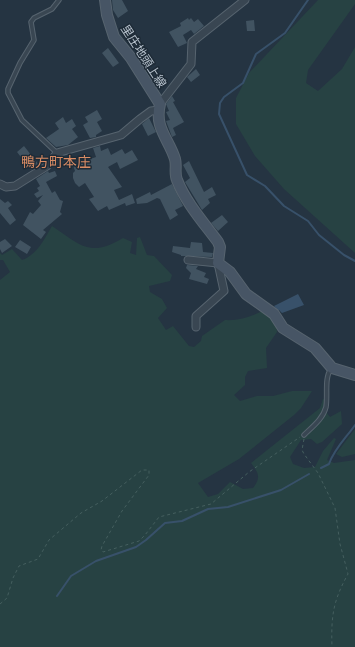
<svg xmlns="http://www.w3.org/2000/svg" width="355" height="647" font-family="Montserrat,'Noto Sans JP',sans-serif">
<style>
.green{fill:#274243}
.water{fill:#38516a}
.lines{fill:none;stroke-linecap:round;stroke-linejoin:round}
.stream{stroke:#38516a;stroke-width:2}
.building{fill:#415361}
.service-casing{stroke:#57646f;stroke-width:5.5}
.minor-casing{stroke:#57646f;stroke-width:9}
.secondary-casing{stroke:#57646f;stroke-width:12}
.path{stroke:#455f5f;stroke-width:1;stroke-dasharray:3 3;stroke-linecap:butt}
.service{stroke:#394652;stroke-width:3.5}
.minor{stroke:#394652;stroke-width:7}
.secondary{stroke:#475565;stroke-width:10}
.labels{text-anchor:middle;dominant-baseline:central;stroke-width:3;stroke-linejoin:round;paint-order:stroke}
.street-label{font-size:12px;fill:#b6c1cc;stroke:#1e2b37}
.quarter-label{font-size:14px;fill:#d98c64;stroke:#1e2b37}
</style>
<rect width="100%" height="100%" fill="#253442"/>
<!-- green -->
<path class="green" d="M318,0H355V4L308,70L306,83L318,91L342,69L355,47V253L284,189L255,156L236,124V98L249,73Z
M52,226C80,245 90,258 123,238L132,242L130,253L136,255L137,238L140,237L147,255L154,256L172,275L170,281L149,286L150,292L162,299L167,308L158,318L166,330L173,326L189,346L194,347L201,341L202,336L225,320C237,321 251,317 262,311L276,323L277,332L266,348L267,368L248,371L245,377V385L234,395L240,401L257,396H273L292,391H312L301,408L294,415L239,459L198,483L208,497L218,494L230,482L243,489L253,488C261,478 259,473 251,463L320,408L323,399L328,401L326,412L330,417L341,411L342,424L322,442L317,444L311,439L301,440L290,457L293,464L304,468L315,467L323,451L334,438L336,439L327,460L334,463L355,460V647H0V280L10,272L3,260H0V253L2,255L12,249L22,260C37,255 45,238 52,226Z
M355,429V454L342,457L336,454Z"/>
<!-- water -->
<path class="water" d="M298,294L304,305L282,313L279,310H277L274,306Z"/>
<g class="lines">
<!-- stream -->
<path class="stream" d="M308,0L285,33L256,54L243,83L224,97L220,103L219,114L247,175L265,186L284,206L308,221L319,235L344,255L355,261
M321,468L329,464C334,449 346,438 355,425
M57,596L71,576L96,561L136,547L146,540L165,523L182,521L208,509L228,507L281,490L309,474"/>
</g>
<!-- building -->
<path class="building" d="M112,0H122L128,11L118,18L113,10Z
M188,18L189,20L191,18L194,22L198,19L204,26L194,34L191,30L183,35L187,43L178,47L169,32L181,26L180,23Z
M254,20L255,31H247L246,21Z
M108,48L119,63L113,67L102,53Z
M196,69L200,75L191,82L187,77Z
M172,96L175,101L173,102L184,122L173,128L176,135L172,137L166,121L170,120L166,112L169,111L166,104Z
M97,110L102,119L97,122L102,131L96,135V137L90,138L83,125L88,122L85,117Z
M63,117L66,123L72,119L76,126L72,129L78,137L68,145L56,147L46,138L59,129L55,123Z
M149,118L156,132L148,136L142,124Z
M24,146L39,165L31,170L17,152Z
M100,146L101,151L108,148L111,155L122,149L125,154L132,150L138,160L120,169L117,162L108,167L122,187L114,190L119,200L132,194L135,203L126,206L125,203L109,210L107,206L98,211L89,199L94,197L85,183L79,187L75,183L73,178V173L75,171L73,165L96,157L93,148Z
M189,161L204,192L212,187L216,195L208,199L210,203L202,210L185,182L190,178L183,165Z
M48,171L49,173L55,171L57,176L46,182L52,193L55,191L60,200L63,201L60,212L62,214L43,230L46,232L41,239L23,225L30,212L33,214L41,205L38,201L43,195L37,198L34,194L39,191L37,188L40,186L36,179Z
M172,184L183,206L175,210L178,215L170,220L160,199L157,198L147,203L137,204L136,199L150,192L151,195Z
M0,199L5,203L8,201L12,205L8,208L16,220L10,225L0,213Z
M222,215L228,222L218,231L211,223Z
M5,239L12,246L2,253L0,249V242Z
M20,240L31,247L27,254L15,247Z
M191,242L202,243L203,252L213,253L212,257L181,256V255L172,252L173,246L190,248Z
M187,265L198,266L196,269L206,273L204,277L209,279L207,284L189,279L191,273L186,268Z"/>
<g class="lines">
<!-- service casing -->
<g class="service-casing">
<path id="service" d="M57,153L22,120L8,93V89L20,63L34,40L31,22L34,18L52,9L59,0
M304,435C312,427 323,419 326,407C328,395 324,378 331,369"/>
</g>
<!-- minor casing -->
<g class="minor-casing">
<path id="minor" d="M160,104L191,64L192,42L245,0
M0,184L6,187L15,186L47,166L57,153L121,135L140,119L151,111L159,110
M188,260L218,263L224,291L196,316V327"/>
</g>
<!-- secondary casing -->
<g class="secondary-casing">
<path id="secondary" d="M105,0L107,15L114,37L131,58L160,104C154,128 169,139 175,159C177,166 174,173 177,180C186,203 204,223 218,242L220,247L218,263L230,272L246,294L274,314L283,328L315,348L332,368L355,375"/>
</g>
<!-- path -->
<path class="path" d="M304,439L302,450L304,454L318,473L335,508L340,544L347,570L348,574C333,601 331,616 332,647
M0,604L7,598L13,578L19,566L38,559L49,540L81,513L102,501L142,470H149V475L122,511L102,546L101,550L103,552L139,541L145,535L159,517L211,504L249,472L300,437"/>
<!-- service -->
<use href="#service" class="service"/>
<!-- minor -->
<use href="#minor" class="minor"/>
<!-- secondary -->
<use href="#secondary" class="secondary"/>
</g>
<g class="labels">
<!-- street labels -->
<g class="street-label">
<text transform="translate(144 56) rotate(57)">里庄地頭上線</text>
</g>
<!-- quarter labels -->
<g class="quarter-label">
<text x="56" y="162">鴨方町本庄</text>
</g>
</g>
</svg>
